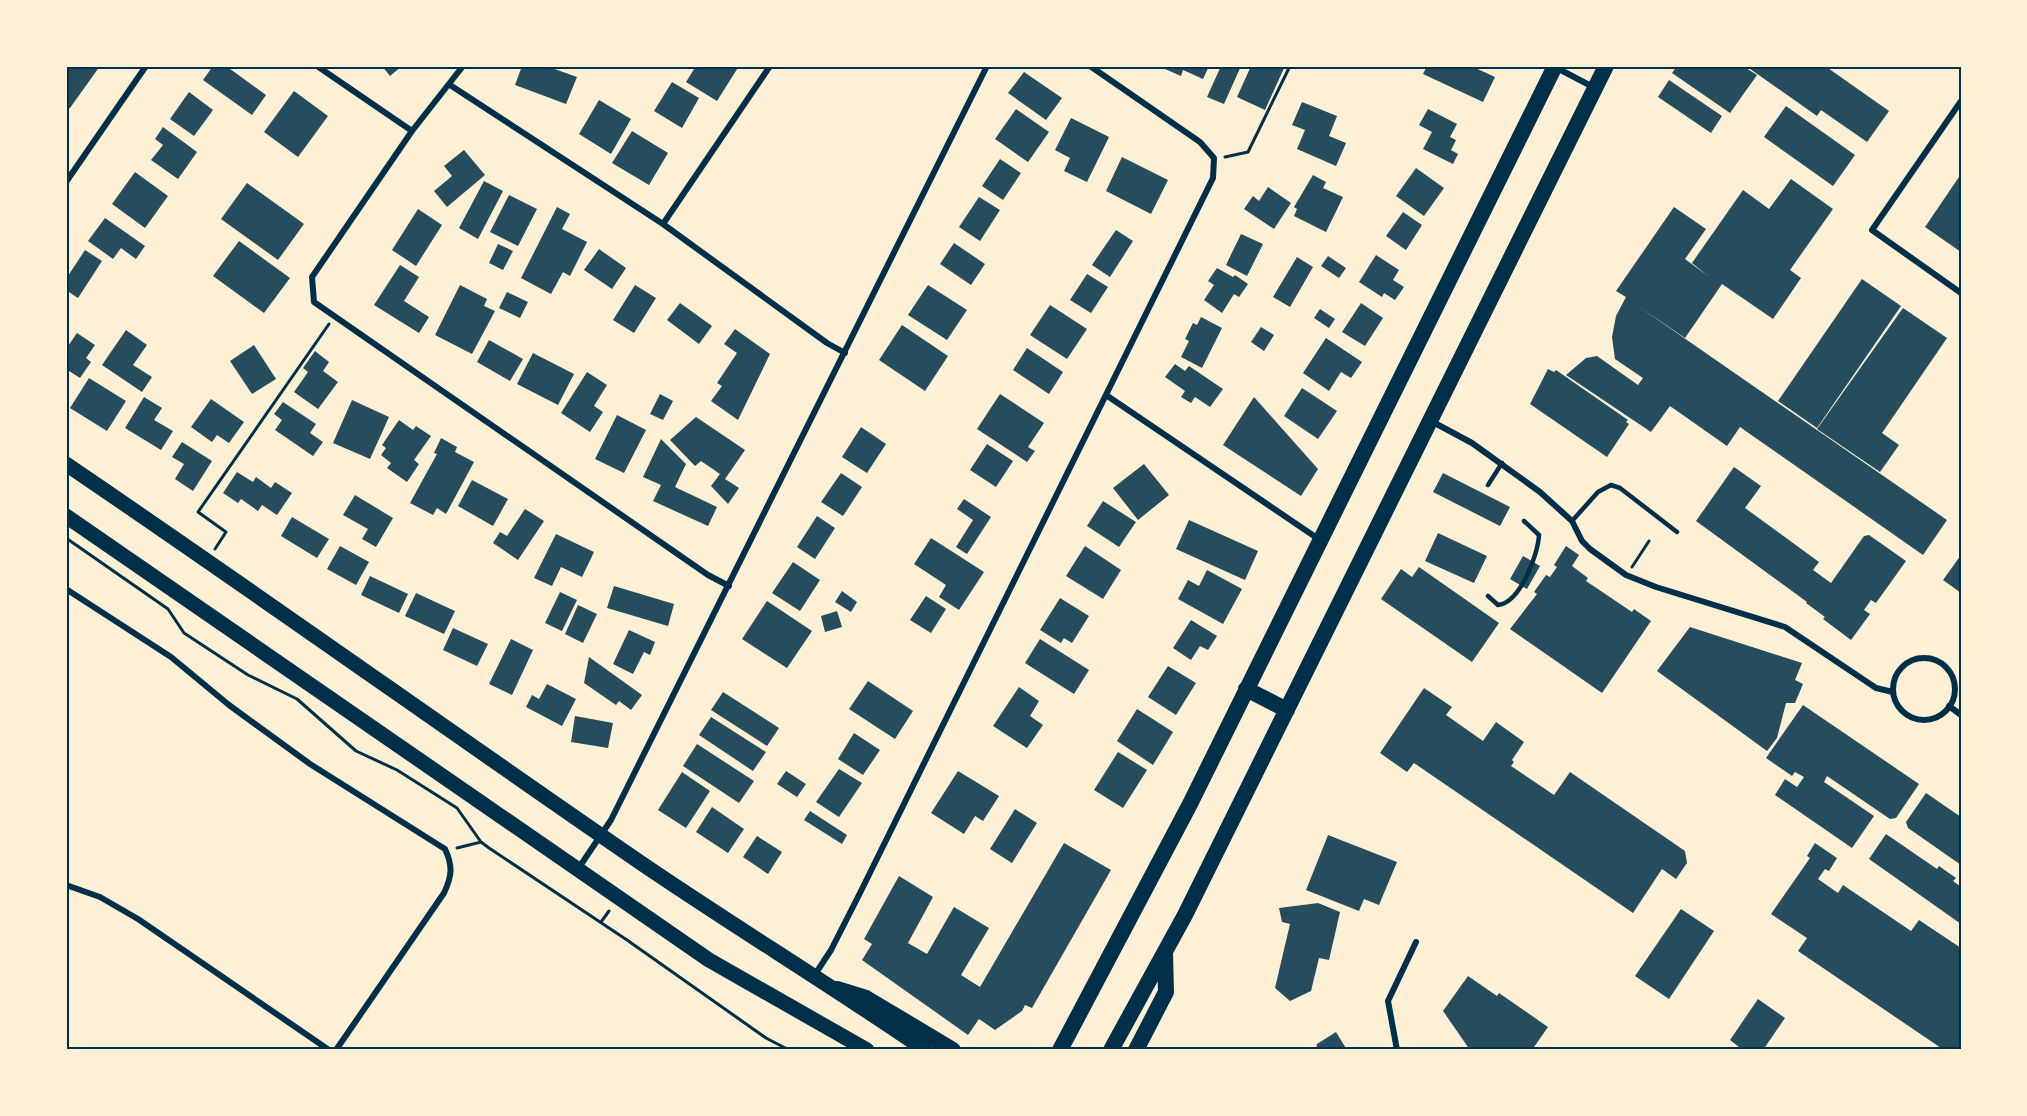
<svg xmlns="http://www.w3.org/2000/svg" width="2027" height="1116" font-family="'Open Sans',sans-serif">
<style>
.building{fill:#264d5e}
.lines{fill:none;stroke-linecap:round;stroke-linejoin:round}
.path{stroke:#003049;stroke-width:3}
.service{stroke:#003049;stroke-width:4.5}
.minor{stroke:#003049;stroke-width:6}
.primary{stroke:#003049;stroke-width:15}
.trunk{stroke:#003049;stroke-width:16}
.neatline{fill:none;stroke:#003049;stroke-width:2}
</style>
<rect width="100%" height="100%" fill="#fdf0d5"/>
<!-- building -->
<path class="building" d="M66,66H100L70,108L66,109Z
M213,66H226L266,95L252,115L203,80Z
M382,66H402L390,76Z
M522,66H546L577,77L566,104L515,85Z
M696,66H739L717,101L686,82Z
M1167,66H1209L1203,79L1183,70L1181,76L1165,69Z
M1221,66H1241L1224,104L1207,97Z
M1251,66H1285L1265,110L1237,97Z
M1427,66H1471L1495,77L1483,102L1423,74Z
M1677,66H1743L1757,75L1730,113L1672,73Z
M1746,66H1825L1889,111L1867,142L1821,110L1817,116Z
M1024,72L1062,98L1046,120L1008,93Z
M1669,80L1722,116L1711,133L1658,97Z
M672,82L699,98L682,128L654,111Z
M294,91L328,116L298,157L264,132Z
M189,92L213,110L194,136L170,119Z
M599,100L631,119L611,154L579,134Z
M1302,102L1337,116L1329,136L1346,143L1336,166L1297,149L1305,130L1292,125Z
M1786,106L1855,155L1833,186L1764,137Z
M1016,109L1049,132L1028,162L995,139Z
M1428,109L1457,124L1450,137L1456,140L1451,150L1458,154L1453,164L1423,149L1432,132L1419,125Z
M1071,118L1109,137L1087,182L1064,171L1070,158L1055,150Z
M163,127L197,152L178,179L151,160L163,145L155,139Z
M632,131L668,153L649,185L612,163Z
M464,150L485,175L447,207L434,191L452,176L444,166Z
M1122,157L1168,180L1151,214L1106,191Z
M1000,159L1021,173L1003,200L982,186Z
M1416,168L1444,188L1424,216L1396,196Z
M135,172L168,196L145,228L112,204Z
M1961,174V252L1925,227Z
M1313,175L1326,182L1323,188L1343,197L1326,232L1294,216L1297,209L1294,207Z
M1791,179L1833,209L1790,270L1801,278L1773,319L1722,284L1685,338L1635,304L1947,520L1923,555L1740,427L1727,446L1670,406L1651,432L1566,375L1586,358L1597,356L1638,385L1643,378L1615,359L1612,337L1616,316L1626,297L1616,291L1674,207L1706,229L1685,259L1708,276L1692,263L1743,190L1769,209Z
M484,181L503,191L478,239L459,228Z
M247,183L304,224L278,260L221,219Z
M1268,187L1291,203L1274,229L1244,209L1253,196L1259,201Z
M509,195L537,209L518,246L490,232Z
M979,197L1000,210L980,241L959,227Z
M557,207L570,214L562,229L587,242L570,276L563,272L551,294L521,278Z
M418,209L442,225L416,266L392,250Z
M1403,212L1422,225L1406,250L1386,236Z
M105,218L145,246L136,259L121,248L113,259L88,241Z
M1116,230L1133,241L1110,277L1092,265Z
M1241,234L1263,244L1247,276L1226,265Z
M239,241L290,278L264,313L213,276Z
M954,243L985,264L971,285L940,264Z
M498,244L513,251L503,270L489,263Z
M599,249L626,268L612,289L584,270Z
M85,250L102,261L78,298L66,290V279Z
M1376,255L1399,270L1393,280L1404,287L1395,300L1384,293L1382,297L1359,282Z
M1328,256L1346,268L1339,278L1321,266Z
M1297,257L1313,267L1290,307L1273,297Z
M400,265L419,277L404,301L429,317L419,333L374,305Z
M1217,268L1233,277L1235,275L1248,284L1239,297L1234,294L1222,313L1204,300L1214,285L1208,281Z
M1087,274L1108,287L1091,313L1070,300Z
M1862,279L1901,306L1817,428L1778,401Z
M460,285L487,299L484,306L495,311L472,354L435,335Z
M635,285L656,298L634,333L613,320Z
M928,285L967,310L947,340L908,315Z
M507,292L528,302L520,318L499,308Z
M680,303L712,326L699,344L667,320Z
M1361,303L1383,318L1365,346L1342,332Z
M1050,305L1087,329L1067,359L1030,335Z
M1903,308L1947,338L1882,433L1899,445L1880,472L1817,429Z
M1320,309L1335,319L1329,328L1314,318Z
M1201,317L1222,328L1202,368L1181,357L1189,341L1185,339L1193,323L1197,325Z
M902,325L948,356L925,391L879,360Z
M1261,327L1274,335L1264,351L1251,342Z
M735,329L770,354L738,420L711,401L722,386L717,383L737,353L724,344Z
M126,330L147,345L133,365L152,377L142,392L102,365Z
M77,333L95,345L86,358L91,362L80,378L66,369V349Z
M1326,338L1362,362L1351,378L1341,372L1329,391L1303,373Z
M489,340L523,359L510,381L477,362Z
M254,345L276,379L252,394L230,361Z
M1027,348L1063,372L1049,394L1013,370Z
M315,351L329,362L323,371L338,382L318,409L294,392L308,372L303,368Z
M533,353L574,374L558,405L517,384Z
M1175,364L1185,371L1189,366L1223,389L1210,407L1195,397L1191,403L1181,397L1185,391L1165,377Z
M1548,369L1554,372L1556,370L1628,420L1626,422L1629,424L1607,457L1530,404Z
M587,372L607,385L594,406L603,412L590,432L561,413Z
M89,378L126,401L107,431L70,408Z
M1302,388L1337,411L1318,439L1284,416Z
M660,394L673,401L663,420L650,414Z
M1000,394L1044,423L1028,447L1035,451L1027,462L977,429Z
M144,397L162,408L154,420L173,431L161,450L125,428Z
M1254,397L1318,469L1301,496L1223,445Z
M211,399L244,422L229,443L217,435L212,442L191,427Z
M352,400L389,417L370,459L333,443Z
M283,402L316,424L310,433L323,442L313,456L275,430L282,420L274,414Z
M617,415L646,430L624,473L595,459Z
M696,417L745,450L725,479L739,488L728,504L711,486L720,474L701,461L695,466L670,440Z
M399,420L413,430L416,426L431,436L414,460L419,464L407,482L387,468L391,463L381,455L386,448L382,445Z
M861,427L886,444L867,473L842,457Z
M441,438L457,447L455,452L474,462L446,514L437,508L433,515L410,503L437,454L434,453Z
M661,439L686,464L675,487L717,507L708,526L653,501L661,485L643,477Z
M182,442L212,461L193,491L175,479L184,464L172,457Z
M987,444L1013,461L996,487L970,470Z
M1144,464L1169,495L1138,520L1113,488Z
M1734,467L1761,486L1745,508L1819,562L1813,570L1831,583L1864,536L1869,535L1906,561L1876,603L1871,600L1864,610L1870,614L1851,640L1823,619L1825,617L1806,603L1807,602L1696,521Z
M237,472L253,482L256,477L271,488L275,482L292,493L277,515L262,505L258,511L241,499L238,503L223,493Z
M841,473L862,487L843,516L821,502Z
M1443,473L1510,507L1500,526L1433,492Z
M472,480L508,499L493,526L458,506Z
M355,495L393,518L376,547L362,539L368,529L343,515Z
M964,499L991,517L967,554L956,547L973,520L957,509Z
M1103,501L1136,522L1119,547L1087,526Z
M525,509L544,521L518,560L493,543L500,532L507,536Z
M817,516L835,528L815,559L797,547Z
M292,517L329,539L317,558L281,536Z
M1189,520L1258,551L1245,580L1176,549Z
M1438,533L1487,556L1474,583L1425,561Z
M556,534L594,552L582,577L561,567L552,586L534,578Z
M931,538L984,572L959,610L939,597L946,585L914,564Z
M340,546L369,562L356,585L327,569Z
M1085,546L1121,570L1103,599L1066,576Z
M1566,546L1579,555L1572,566L1588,578L1586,581L1632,612L1634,609L1651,621L1602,693L1510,629L1537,594L1534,592L1546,575L1550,577L1557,567L1554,565Z
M1961,555V593L1943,580Z
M1523,556L1540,566L1527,589L1510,579Z
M793,562L820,580L800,611L772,593Z
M1419,567L1499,623L1472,662L1381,599L1401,569L1412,577Z
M1207,570L1242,589L1223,624L1178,599L1188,580L1199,586Z
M370,576L408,594L399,613L361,595Z
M614,586L674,604L668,626L607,608Z
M842,591L857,602L851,612L835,602Z
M560,592L577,600L562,631L545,623Z
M416,593L455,611L444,634L405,616Z
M926,596L946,609L931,633L910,620Z
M1060,598L1089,616L1072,643L1064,638L1061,643L1040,630Z
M767,601L812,631L787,668L742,639Z
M578,605L597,614L583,643L565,634Z
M837,611L842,627L825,632L821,616Z
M1191,620L1217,636L1208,650L1200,646L1191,660L1173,648Z
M1690,627L1802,663L1795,680L1803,684L1795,703H1786L1777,738L1767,751L1657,671Z
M453,628L488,644L477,666L443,650Z
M629,630L655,642L650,655L644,652L633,674L613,664Z
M511,639L533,650L512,695L489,684Z
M1040,639L1089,670L1074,694L1025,663Z
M589,657L642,695L631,710L619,701L616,705L584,683Z
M1168,666L1196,683L1176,715L1148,697Z
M868,681L913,711L895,739L849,709Z
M547,684L576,699L562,726L526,707L532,695L539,699Z
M1019,687L1039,701L1030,716L1043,725L1027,748L993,726Z
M1424,688L1452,707L1446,715L1483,741L1496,722L1524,742L1512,760L1514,762L1511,766L1554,795L1570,772L1685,851L1687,863L1676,879L1662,869L1633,913L1414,763L1407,772L1380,753Z
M723,692L779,728L767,746L711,710Z
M1803,705L1919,784L1896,818L1890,819L1827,776L1824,782L1874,816L1852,848L1775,795L1785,779L1797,787L1804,777L1795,772L1792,776L1766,758Z
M1137,709L1173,732L1153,765L1117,741Z
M575,716L613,723L608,748L571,742Z
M711,717L766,752L753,771L699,735Z
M854,733L880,750L863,775L838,759Z
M697,744L754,781L739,803L683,766Z
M1118,752L1147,770L1123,808L1094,790Z
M839,769L862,783L839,817L816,802Z
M786,771L806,784L797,797L777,784Z
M958,771L999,796L983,821L975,816L964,834L931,813Z
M682,772L710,791L686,828L658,810Z
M1926,793L1961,817V865L1908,828L1906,822Z
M712,807L744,829L728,853L696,832Z
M1015,809L1037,823L1012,863L990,849Z
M810,811L847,835L842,844L804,820Z
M1886,834L1937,869L1939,866L1956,878L1953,881L1961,887V924L1869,859Z
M1328,835L1397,862L1379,905L1364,899L1359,911L1306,890Z
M757,836L782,852L768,874L743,857Z
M1064,843L1111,870L1032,1008L1025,1005L1022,1011L995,1030L979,1019L968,1035L862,960L872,944L864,939L899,876L933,897L908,943L927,954L954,907L989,928L961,975L980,987Z
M1815,843L1837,858L1829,871L1825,869L1818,879L1838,893L1843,885L1911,931L1919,920L1961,948V1046L1958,1050H1944L1798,951L1807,938L1771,914L1810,858L1807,856Z
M1318,903L1340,912L1329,960L1319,958L1311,991L1290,1001L1275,988L1290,924L1282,922L1279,908Z
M1681,909L1714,931L1669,999L1635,976Z
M1468,976L1497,996L1499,993L1548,1027L1532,1050H1470L1443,1011Z
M1758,999L1785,1018L1763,1050H1743L1730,1040Z
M1336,1032L1347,1050H1316L1317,1044Z"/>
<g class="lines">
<!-- path -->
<path class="path" d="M1225,157L1248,152L1290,66
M66,538L168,609L184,633L248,675L297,699L356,751L397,770L457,808L481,842L489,848L627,940L766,1038L789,1050
M215,549L226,532L198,512L329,324
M1632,567L1649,541
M457,848L481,842
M601,922L609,911"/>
<!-- service -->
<path class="service" d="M1488,485L1502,463
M1572,521L1598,492L1611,485L1620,488L1677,532
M1488,596L1498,605C1520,603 1538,555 1539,535L1524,521"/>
<!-- minor -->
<path class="minor" d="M317,66L412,131
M463,66L412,131L312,277L314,302L708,575L729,586
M1557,68L1593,87
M450,85L663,224L827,343L845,353
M1961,101L1872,230L1961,293
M66,182L146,66
M663,224L770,66
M1106,395L1320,540
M1431,421L1472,443L1540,492L1572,521L1582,541L1590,549L1626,575L1656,587L1785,627L1876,688L1893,692
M66,589L171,657L229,705L310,764L445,849C453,866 452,876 444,893L336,1050
M1893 689a31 31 0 1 1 62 0a31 31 0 1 1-62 0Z
M1949,706L1961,715
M578,869L611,820L987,66
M66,885L100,897L138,919L329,1050
M814,976L831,950L860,893L1213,178L1214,158L1200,142L1090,66
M1397,1050L1388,1001L1416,942"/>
<!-- primary -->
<path class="primary" d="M66,464C259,595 449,731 641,863C735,927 832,986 925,1050
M66,516L709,960L867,1050"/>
<!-- trunk -->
<path class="trunk" d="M1246,689L1287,710
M837,989L866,998L953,1050
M1060,1050L1190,804L1555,66
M1111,1050L1185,915L1606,66
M1136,1050L1166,992L1165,953"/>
</g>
<!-- border -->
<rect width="2027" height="1116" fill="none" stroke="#fdf0d5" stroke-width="135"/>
<rect x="68" y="68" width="1892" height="980" class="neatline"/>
</svg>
